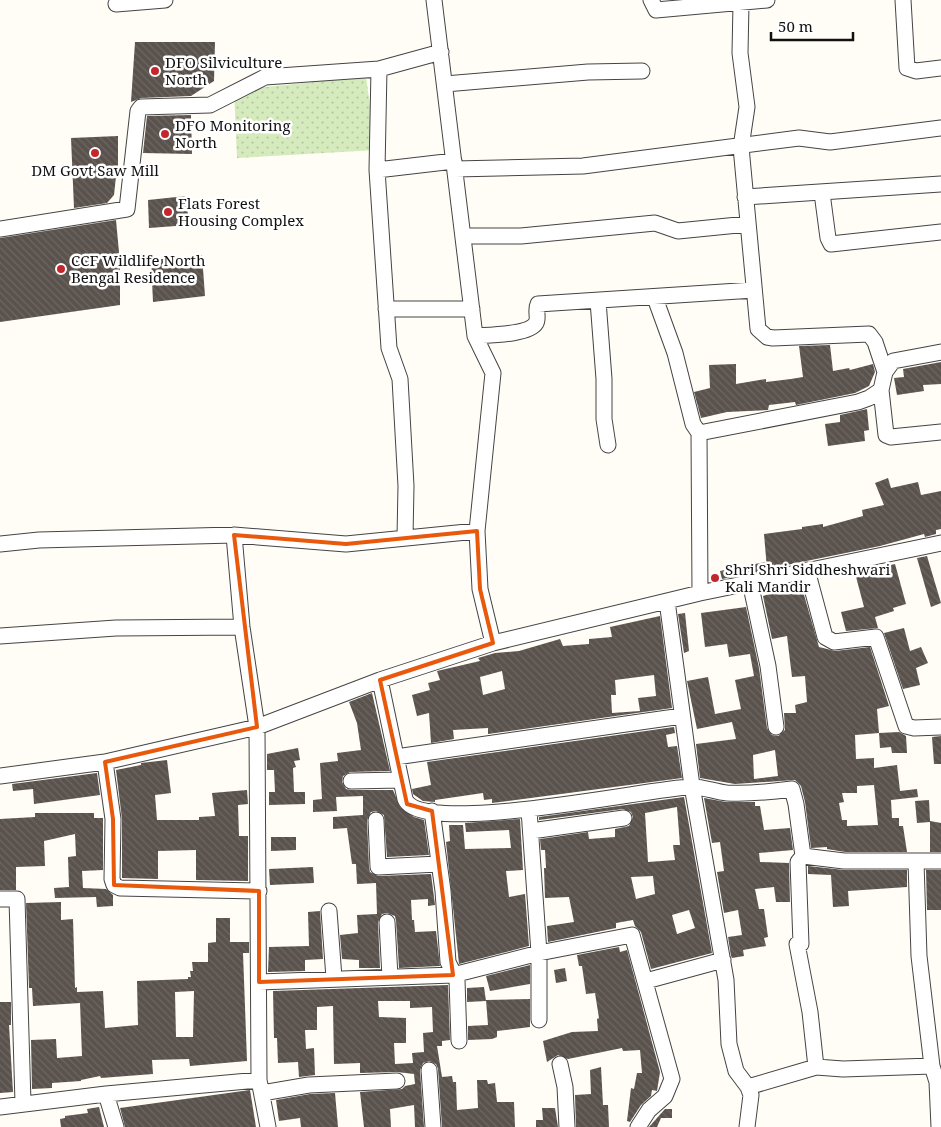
<svg xmlns="http://www.w3.org/2000/svg" width="941" height="1127" font-family="'Noto Serif',serif">
<style>
.green{fill:url(#green-dots)}
.building{fill:url(#building-back-hatch);fill-rule:evenodd}
.lines{fill:none;stroke-linecap:round;stroke-linejoin:round}
.minor-casing{stroke:#444;stroke-width:17}
.minor{stroke:#fff;stroke-width:15}
.marked{fill:none;stroke:#e8590c;stroke-width:4;stroke-linejoin:round}
.poi-dot{fill:#c4262e;stroke:#fff;stroke-width:2}
.labels{text-anchor:middle;dominant-baseline:central;stroke-width:5;stroke-linejoin:round;paint-order:stroke}
.poi-label{font-size:15px;fill:#111;stroke:#fff;text-anchor:start}
</style>
<defs>
<pattern id="green-dots" width="8" height="8" patternUnits="userSpaceOnUse" patternTransform="scale(1.25)"><rect width="8" height="8" fill="#d5ebbd"/><path d="M2 2h.1M6 6h.1" fill="none" stroke="#b6c8a1" stroke-width="1.8" stroke-linecap="round"/></pattern>
<pattern id="building-back-hatch" width="6" height="6" patternUnits="userSpaceOnUse" patternTransform="scale(1.25)"><rect width="6" height="6" fill="#5a524d"/><path d="M-1 5l2 2M0 0l6 6M5-1l2 2" fill="none" stroke="#6d6662"/></pattern>
</defs>
<rect width="100%" height="100%" fill="#fffdf5"/>
<!-- green -->
<path class="green" d="M366,77L376,150L237,158L234,90Z"/>
<!-- building -->
<path class="building" d="M135,42H215L214,81L191,96L141,98L131,102Z
M191,115L192,154L143,153L147,116Z
M118,136V167H117L114,195L107,203L74,208L71,138Z
M186,196L189,225L149,228L148,200Z
M116,220L120,263V305L0,322V238Z
M202,255L205,296L153,302L151,260Z
M830,345L833,371L849,368L850,370L873,364L875,372L869,386L855,393L796,405L795,402L769,405L768,410L727,412L701,418L694,392L710,388L709,365L736,364V384L766,379V382L791,379L803,377L799,346Z
M941,362V384L923,385L924,391L897,395L894,378L904,377L903,369Z
M867,409L869,430L864,431L865,441L828,446L825,424L840,422V415Z
M888,478L891,488L918,482L921,495L941,491V529L936,530V534L925,537L924,534L880,546L767,569L764,534L802,529V527L823,524V527L863,516L862,510L884,505L875,483Z
M927,556L941,603L931,607L917,558Z
M765,562L766,570L722,579L720,571Z
M895,564L906,604L893,608L894,611L875,617L878,628L846,631L841,612L864,607L855,573Z
M802,588L819,647L835,651L870,647L889,706L877,709L879,733L855,735L856,759L874,758V768L897,765L900,791L917,789L918,797L891,800L892,818H899V826H903L907,852H845L827,849V847L811,848L805,802L801,786L795,780L735,784L700,778L696,744L736,739L732,722L697,729L687,681L708,677L715,714L741,709L735,680L754,676L750,654L729,657L727,644L705,647L701,613L746,607L759,668L767,728L772,735L778,736L785,730L784,713H796L795,705L807,702L805,676L792,677L787,636L772,639L763,596L778,591L779,594ZM775,750L778,776L754,779L753,755ZM874,785L878,825L847,826V820H842L839,803L844,802L842,793H857V786Z
M685,613L689,651L684,653L678,614Z
M660,616L672,708L488,734V728L453,730L454,739L431,743L429,713L417,716L412,695L430,690L428,683L440,680L437,671L480,661L478,658L495,653L519,651L560,639L563,646L589,644V639L612,637L610,627ZM502,671L505,689L483,695L480,677ZM654,675L656,696L638,698L640,711L612,713L611,695H616L615,680Z
M904,628L910,651L921,647L928,663L916,668L920,685L903,689L884,633Z
M372,693L390,771L350,772L343,776L342,782L346,789L351,790H393L400,807L414,817L424,820L429,855L387,857L384,815L376,811L371,812L367,820L369,867L370,872L378,876L431,874L435,905L428,906V899L411,900L412,920H414L415,932L436,931L440,966L399,968L396,921L395,916L387,913L382,914L378,922L380,968H359V960L342,959L340,935L358,933L357,915L377,914L376,883L357,884L356,864H352L347,828L333,829V817L363,815V796L336,797L337,811L313,812V800L322,799L320,763L338,761L337,753L361,750L357,723L349,702Z
M674,727L675,733L666,735L668,747L677,746L682,778L492,803V799L484,800L483,793L435,800V802L423,801L413,794L412,789L431,785L427,762Z
M899,732L906,736L907,753H892L891,747L880,748L879,733Z
M941,736V764H934L932,737Z
M298,748L300,760L294,761L296,767L293,768L294,792H305V804L269,805V792H275L274,770H267V754Z
M167,760L171,793L155,795L157,820H199V817L215,816L212,793L247,790L248,804L238,805L239,836H248V881L196,880V850L158,851V879L122,878V819L116,770L141,765V763Z
M97,773L100,795L34,804L33,789L13,791L12,784Z
M684,797L712,953L651,969L641,932L635,926L633,920L616,923V928L548,942L547,926L574,922L569,897L545,898L544,868H546L545,850H541L540,839L588,832L589,839L615,837V829L629,826L633,817L631,812L623,809L539,820V817ZM677,807L680,845H673L675,860L648,862L645,813ZM653,876L655,894L636,899L631,877ZM689,910L695,928L677,934L672,915Z
M704,798L726,802H755V806H760L764,830L790,828L793,850L759,853L760,862L789,863L790,902H776L774,887L755,889L759,909H764L768,937L764,938L766,946L743,950L744,956L732,958L731,956L728,937L742,935L738,910L724,913L717,872L724,871L720,842L712,843Z
M929,800L930,821L941,823V852H930V822L917,823L915,801Z
M35,813H94V818H103V870L82,871L83,888L106,889L113,895V906L97,907L96,897L55,898L54,888L69,887L68,857L76,856L75,834L44,841L45,866L16,867V890H0V819L35,817Z
M520,819L523,870L506,871L509,897L525,894L529,946L459,964L446,842L450,841L449,825H463L465,849L511,848L509,830L466,832L465,823Z
M271,837H296V850L271,851Z
M808,866L844,870H907V887L848,891L849,906L833,907L831,875L808,874Z
M313,867L314,883L270,885L269,869Z
M926,870H941V910H927Z
M61,902V920L73,919L75,988L77,987V992L103,991L105,1028L138,1025L137,981L188,979V977H191L190,971H193L192,962H208V943L216,942V918H230V942H249V953H243L247,1061L190,1066L189,1059L152,1060L153,1074L101,1078L100,1076L81,1080V1081L52,1083V1088L32,1089L31,1040L56,1039L57,1058L82,1056L80,1003L33,1006L32,988H29L26,903ZM194,991L193,1037H176L175,992Z
M320,911L323,959L305,960V971L268,972L269,947L309,946L308,912Z
M619,947L620,952L627,950L660,1072L657,1091L652,1090L651,1096L641,1105L630,1122L627,1121L631,1088L634,1089L637,1073H642L640,1050L623,1051L622,1048L568,1059L558,1055L547,1062L543,1041L572,1032L598,1031L597,1019L599,1018L595,993L586,994L582,966H579L577,955Z
M530,965V984L490,991L486,976Z
M565,968L567,981L556,983L554,970Z
M448,985L450,1040L442,1041V1046H437L442,1077L452,1076L453,1082H456L457,1110L478,1108L477,1080H487L488,1084L495,1083L497,1102H514L515,1127H442L438,1069L436,1064L429,1061L423,1063L420,1070L424,1127H415L414,1105L390,1109L391,1127H364L360,1092L402,1089L405,1086L415,1084L414,1074L397,1072L360,1073V1063L334,1064L333,1006L317,1007V1030H305L306,1049L314,1048L315,1075L299,1077L298,1062L278,1063L277,1038H274L273,991ZM378,1001H410V1008L432,1007L433,1032L423,1033L424,1052L412,1053L413,1063L395,1064L394,1043H406V1018L379,1017Z
M484,987L486,1001L467,1002V988Z
M530,999V1027L497,1031V1037L492,1039L468,1040V1026L488,1025L486,1000Z
M0,1002H11V1025H9L13,1092L0,1093Z
M601,1067L603,1105H608L609,1127H576L575,1095L591,1094L590,1070Z
M250,1090L256,1127H125L120,1108Z
M335,1093L338,1127H301L300,1118L279,1121L276,1100L310,1094Z
M99,1107L104,1127H61L60,1119L65,1118V1116L88,1113L87,1109Z
M542,1108H555L558,1127H536V1120H543Z
M665,1109H672V1118H661L657,1127H649Z"/>
<g class="lines">
<!-- minor casing -->
<g class="minor-casing">
<path id="minor" d="M434,0L475,336L493,373L477,531L480,589L493,643
M651,0L656,10L767,0
M903,0L907,68L916,71L941,68
M116,4L165,0
M741,4L740,53L747,107L741,147L758,329L767,337L773,338L869,334L875,342L885,372
M445,84L588,72L642,71
M455,169L583,166L799,138L830,142L941,128
M377,170L379,69
M822,193L828,238L831,244L941,232
M745,197L941,184
M0,229L127,209L138,111L141,107L210,105L265,77L379,69L441,52
M465,236H521L655,223L678,231L748,224
M655,298L675,353L693,424L699,433L700,593
M598,301L604,379V419L608,445
M386,309H472
M475,336C487,335 529,335 536,323C539,318 535,310 538,304L754,290
M881,390L886,435L891,437L941,432
M699,433L858,402L869,398L881,390L885,372L893,361L941,352
M234,535L242,627L257,727L259,1080L268,1127
M405,537L406,486L400,379L389,348L377,170L454,161
M0,544L39,540L234,535L346,544L477,531
M807,570L825,637L834,642L876,637L906,726L914,728L941,727
M750,582L768,666L776,727
M667,601L692,786L726,980L729,1044L736,1071L748,1087L751,1095L747,1127
M0,636L116,628L242,627
M380,680L405,799C420,838 650,788 690,787C702,786 715,792 727,793C749,794 770,792 792,789L796,804L803,856L844,861H941
M396,757L682,716
M105,762L113,819L112,879L114,885L120,888L259,891
M0,776L105,762L257,727L380,680L493,643L700,593L941,543
M351,781L401,780
M529,810L539,953V1020
M432,811L443,891L448,962L457,980L459,1041
M376,820L378,867L438,864
M531,831L624,818
M803,856L798,862L801,944H797L810,1012L816,1067
M916,862L919,956L932,1066L937,1082L939,1127
M0,899H17L23,1103
M329,911L334,978
M387,922L390,977
M646,981L723,960
M259,982L453,975L539,953L632,935L672,1079L665,1096L649,1110L638,1127
M560,1064L565,1087L567,1127
M429,1070L433,1127
M748,1087L816,1067L843,1069L932,1066
M262,1093L309,1085L397,1081
M106,1094L116,1127
M0,1107L106,1094L259,1080"/>
</g>
<!-- minor -->
<use href="#minor" class="minor"/>
</g>
<!-- marked area -->
<path class="marked" d="M477,531L480,589L493,643L380,680L407,804L432,811L453,975L259,982V891L114,885L113,819L105,762L257,727L234,535L346,544Z"/>
<!-- markers -->
<g class="poi-dot">
<circle cx="155" cy="71" r="5"/>
<circle cx="165" cy="134" r="5"/>
<circle cx="95" cy="153" r="5"/>
<circle cx="168" cy="212" r="5"/>
<circle cx="61" cy="269" r="5"/>
<circle cx="715" cy="578" r="5"/>
</g>
<g class="labels">
<!-- poi labels -->
<g class="poi-label">
<text x="165" y="62">DFO Silviculture<tspan x="165" dy="17">North</tspan></text>
<text x="175" y="125">DFO Monitoring<tspan x="175" dy="17">North</tspan></text>
<text x="95" y="170" text-anchor="middle">DM Govt Saw Mill</text>
<text x="178" y="203">Flats Forest<tspan x="178" dy="17">Housing Complex</tspan></text>
<text x="71" y="260">CCF Wildlife North<tspan x="71" dy="17">Bengal Residence</tspan></text>
<text x="725" y="569">Shri Shri Siddheshwari<tspan x="725" dy="17">Kali Mandir</tspan></text>
</g>
</g>
<!-- scale -->
<path d="M771 32v8h82v-8" fill="none" stroke="#111111" stroke-width="2.5"/>
<text x="778" y="32" font-size="15" fill="#111111" stroke="#ffffff" stroke-width="4" paint-order="stroke">50 m</text>
</svg>
